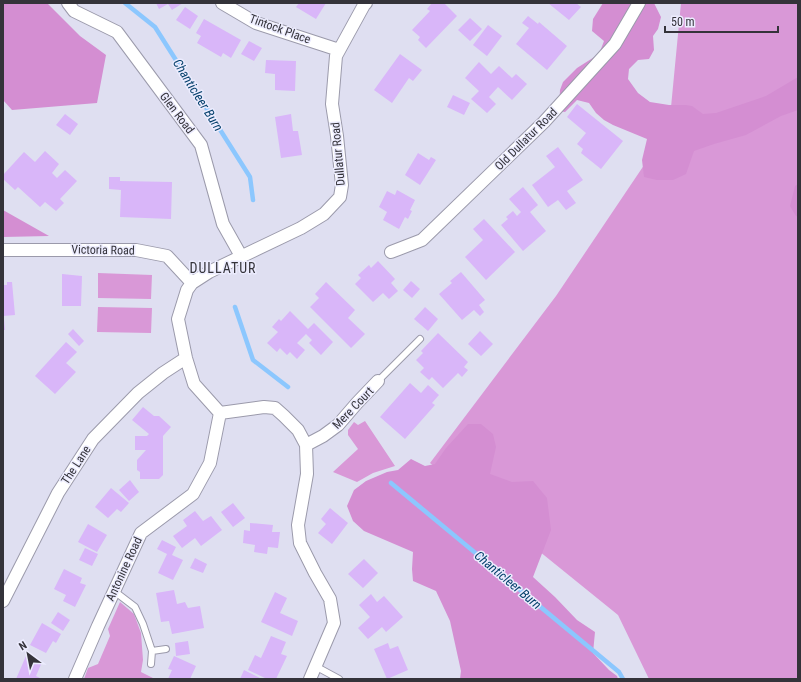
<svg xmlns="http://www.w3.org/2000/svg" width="801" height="682" font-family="'Roboto Condensed',sans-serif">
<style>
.green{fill:#d998d7}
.forest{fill:#d48ed2}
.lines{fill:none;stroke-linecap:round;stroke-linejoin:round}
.stream{stroke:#8cc7fe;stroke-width:4.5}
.building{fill:#d9b6f9}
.service-casing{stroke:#9b9aab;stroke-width:8}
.minor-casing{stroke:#9b9aab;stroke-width:14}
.service{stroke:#fff;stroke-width:6}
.minor{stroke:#fff;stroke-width:12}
.labels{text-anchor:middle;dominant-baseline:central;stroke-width:3;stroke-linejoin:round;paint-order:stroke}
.street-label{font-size:12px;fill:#34333a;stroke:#ececfe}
.water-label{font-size:13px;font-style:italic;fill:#06416c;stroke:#ececfe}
.quarter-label{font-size:14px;letter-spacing:1px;fill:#34333a;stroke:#ececfe}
</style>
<rect width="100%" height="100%" fill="#dfdff1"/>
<!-- green -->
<path class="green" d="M681,3H798V679H649L618,615L430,463L556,296L669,128Z
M98,273L152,275L151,299L98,298Z
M98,307L152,308L151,333L97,332Z
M365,421L395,466L373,473L357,482L333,472L358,449L348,435V430L354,422L358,425Z
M120,602L134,614L141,633L143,660L141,672L155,679H84L88,668L98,664L110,636L108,629Z"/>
<!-- forest -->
<path class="forest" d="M3,3H47L80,36L106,55L97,103L12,110L3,100Z
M603,3H654L661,17L658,29L653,36L654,50L649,59L638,60L629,69L628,79L638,93L650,102L669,105H686L692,106L703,114L716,113L766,96L798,77V110L781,116L746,135L714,144L694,151L686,174L673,180H657L644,177L642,160L647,139L613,125L604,120L596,113L589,103L577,100L565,112L559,111L560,90L563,82L577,68L599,54L604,41L592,31L593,19Z
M798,184V217L796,216L790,206L795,186Z
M3,210L49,236L3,237Z
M468,424H481L493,434L496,447L490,474L512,482L533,481L547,498L551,530L533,577L555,597L577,620L595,632L593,653L609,670L617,676L618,679H460L461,671L450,621L436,591L413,581L412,569L413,552L364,531L353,521L347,506L354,490L366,481L387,472L398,470L411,459L425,466L435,464L446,448Z"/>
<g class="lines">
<!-- stream -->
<path class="stream" d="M125,3L155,27L250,177L253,200
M235,307L253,360L288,387
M391,483L619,672L623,679"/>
</g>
<!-- building -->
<path class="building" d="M156,3H183L172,10L168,4L159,9Z
M299,3H326L316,19L296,7Z
M432,3H444L457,16L426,48L418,40L420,37L412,30L430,11L427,9Z
M548,3H576L581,7L569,20Z
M185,7L198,16L190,29L176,20Z
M528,16L538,24L539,22L567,46L547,70L516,44L529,28L522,23Z
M470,18L482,29L470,41L458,30Z
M204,19L241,40L231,58L223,53L221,57L197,43L201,36L196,33Z
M488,25L502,36L487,56L473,45Z
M249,41L262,48L254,61L241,54Z
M400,54L422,70L413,81L409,78L392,103L374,90Z
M266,60L296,61L295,91L275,90V74L265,73Z
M479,62L491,74L499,66L512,78L516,74L527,84L512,100L498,87L489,97L496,104L487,113L471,99L479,91L465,78Z
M453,95L470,103L464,115L447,107Z
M577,104L623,141L601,169L581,153L583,149L577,144L586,133L567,117Z
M65,114L78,124L70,135L56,125Z
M291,114L293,131H298L302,155L281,158L275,117Z
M558,147L583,180L567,191L576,203L566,210L558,200L548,207L532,185L555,167L546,156Z
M45,151L59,164L52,173L57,178L65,170L77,181L60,199L64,203L56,211L45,202L40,207L18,187L15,190L3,179V175L24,152L35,162Z
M418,153L429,160L431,157L436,160L420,185L405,175Z
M109,177H120V181L172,182L171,219L120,217L121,190L109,189Z
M523,187L538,205L530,212L546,231L523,251L501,225L508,219L506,217L513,211L517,216L521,212L509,199Z
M397,190L415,200L410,210L412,211L408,219L405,217L399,229L383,220L387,212L379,207L387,191L395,195Z
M484,219L515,252L486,280L465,257L483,240L473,229Z
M378,261L395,279L391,283L398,291L389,299L383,293L373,302L355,284L361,278L358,275L369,265L371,268Z
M461,272L485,300L479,305L484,312L480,316L474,310L462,320L439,294L452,283L450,281Z
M62,274L82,276L81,306H62Z
M411,281L420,289L412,298L403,290Z
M7,282H12L15,315L3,316V285H7Z
M326,282L355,310L348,318L365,334L351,348L310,307L319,298L315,294Z
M425,307L438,319L428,331L414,319Z
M290,311L308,329L314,323L333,342L321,355L309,343L312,340L306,334L297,343L305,350L297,359L290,352L287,355L280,348L277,352L267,343L278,332L272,327L279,319L281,321Z
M3,319H4L5,330H3Z
M73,329L84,341L79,346L68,334Z
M480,331L493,344L481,356L468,344Z
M438,333L468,362L464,367L468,370L462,377L458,373L443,388L432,377L429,380L420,372L424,368L416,360L423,353L421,351Z
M66,342L77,352L66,363L76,372L55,394L35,376Z
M410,383L421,393L428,385L439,395L432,403L435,405L405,439L380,417Z
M143,407L154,416H159L171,427L163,436V475L159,479H140V472L137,470V460L146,450H135V436H147L149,434L132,420Z
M130,480L139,492L129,501L119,490Z
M111,488L129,503L121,512L117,509L108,518L95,507Z
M233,503L245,518L233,527L221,512Z
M330,508L348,523L332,544L318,533L326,524L321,519Z
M195,511L203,521L211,516L222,530L201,546L195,538L182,548L173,536L187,526L183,520Z
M250,523L273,525L272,532H280L278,548L268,547L267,554L254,552L255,545L243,543L244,530L250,531Z
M88,524L107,535L97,552L78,542Z
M162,540L176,547L172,555L183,560L173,580L158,573L167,554L157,549Z
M85,548L98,554L92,566L79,560Z
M195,558L207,564L203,573L190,568Z
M364,559L378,573L363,588L348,574Z
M64,569L82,578L80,583L86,585L75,607L63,601L66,595L54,589Z
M174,590L177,604L185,602L188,608L200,606L204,628L172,634L169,621L161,622L156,593Z
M275,592L287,598L280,613L298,621L292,636L261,622Z
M371,594L377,602L384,596L403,617L386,632L382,627L368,639L358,628L370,617L359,605Z
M58,612L70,620L63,631L51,623Z
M42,623L61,634L56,643L53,641L46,653L30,645Z
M271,636L286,642L281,654L287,656L276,679H267L248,670L255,655L261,658Z
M188,641L190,654L176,656L175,643Z
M388,643L390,649L398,646L408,670L387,679L374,649Z
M26,656L42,662L36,676L42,679H16Z
M174,656L196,666L190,679H168L172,670L168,669Z
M244,670L262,679H240Z"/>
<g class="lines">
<!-- service casing -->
<g class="service-casing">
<path id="service" d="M378,381L420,339
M114,591L135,607L143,624L152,651L151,664
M152,651L166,649
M315,666L339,679"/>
</g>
<!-- minor casing -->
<g class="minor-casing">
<path id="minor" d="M68,3L74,11L117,32L201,145L223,224L241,256
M222,3L256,23L339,50
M3,250H136L167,256L192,283
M391,252L422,240L544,122L615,44L639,3
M220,413L194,384L186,358L178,319L187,290L192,283L209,272L301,228L324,214L340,197L342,185L337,136L332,104L336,56L364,5L366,3
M220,413L264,407L275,408L284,416L298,430L306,445L307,474L298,525L300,543L315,573L330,599L334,623L310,679
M306,445L323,436L338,425L357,403L378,381
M3,601L58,493L93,439L138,393L163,373L186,358
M75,679L98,626L141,533L193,494L210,463L220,413"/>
</g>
<!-- service -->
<use href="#service" class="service"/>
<!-- minor -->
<use href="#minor" class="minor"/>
</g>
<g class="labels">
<!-- street labels -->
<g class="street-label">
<text transform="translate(280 29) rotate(20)">Tintock Place</text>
<text transform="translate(177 113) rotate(53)">Glen Road</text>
<text transform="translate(526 139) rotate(-45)">Old Dullatur Road</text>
<text transform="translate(338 154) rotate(-95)">Dullatur Road</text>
<text transform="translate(103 250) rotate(1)">Victoria Road</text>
<text transform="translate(353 408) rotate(-46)">Mere Court</text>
<text transform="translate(76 465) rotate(-57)">The Lane</text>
<text transform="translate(124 569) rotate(-65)">Antonine Road</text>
</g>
<!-- water labels -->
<g class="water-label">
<text transform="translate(198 95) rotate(58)">Chanticleer Burn</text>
<text transform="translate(508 580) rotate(40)">Chanticleer Burn</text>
</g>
<!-- quarter labels -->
<g class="quarter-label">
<text x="223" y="268">DULLATUR</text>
</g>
</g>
<!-- border -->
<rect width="801" height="682" fill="none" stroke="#34333a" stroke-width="8"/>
<!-- north arrow -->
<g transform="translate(28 654) rotate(328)" stroke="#ececfe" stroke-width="3" paint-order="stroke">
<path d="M0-3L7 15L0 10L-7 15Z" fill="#34333a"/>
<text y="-6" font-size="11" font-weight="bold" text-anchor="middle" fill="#34333a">N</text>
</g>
<!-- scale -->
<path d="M665 26v6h113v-6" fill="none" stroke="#34333a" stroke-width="2"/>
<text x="671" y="26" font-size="12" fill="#34333a" stroke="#ececfe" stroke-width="3" paint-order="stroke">50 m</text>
</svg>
